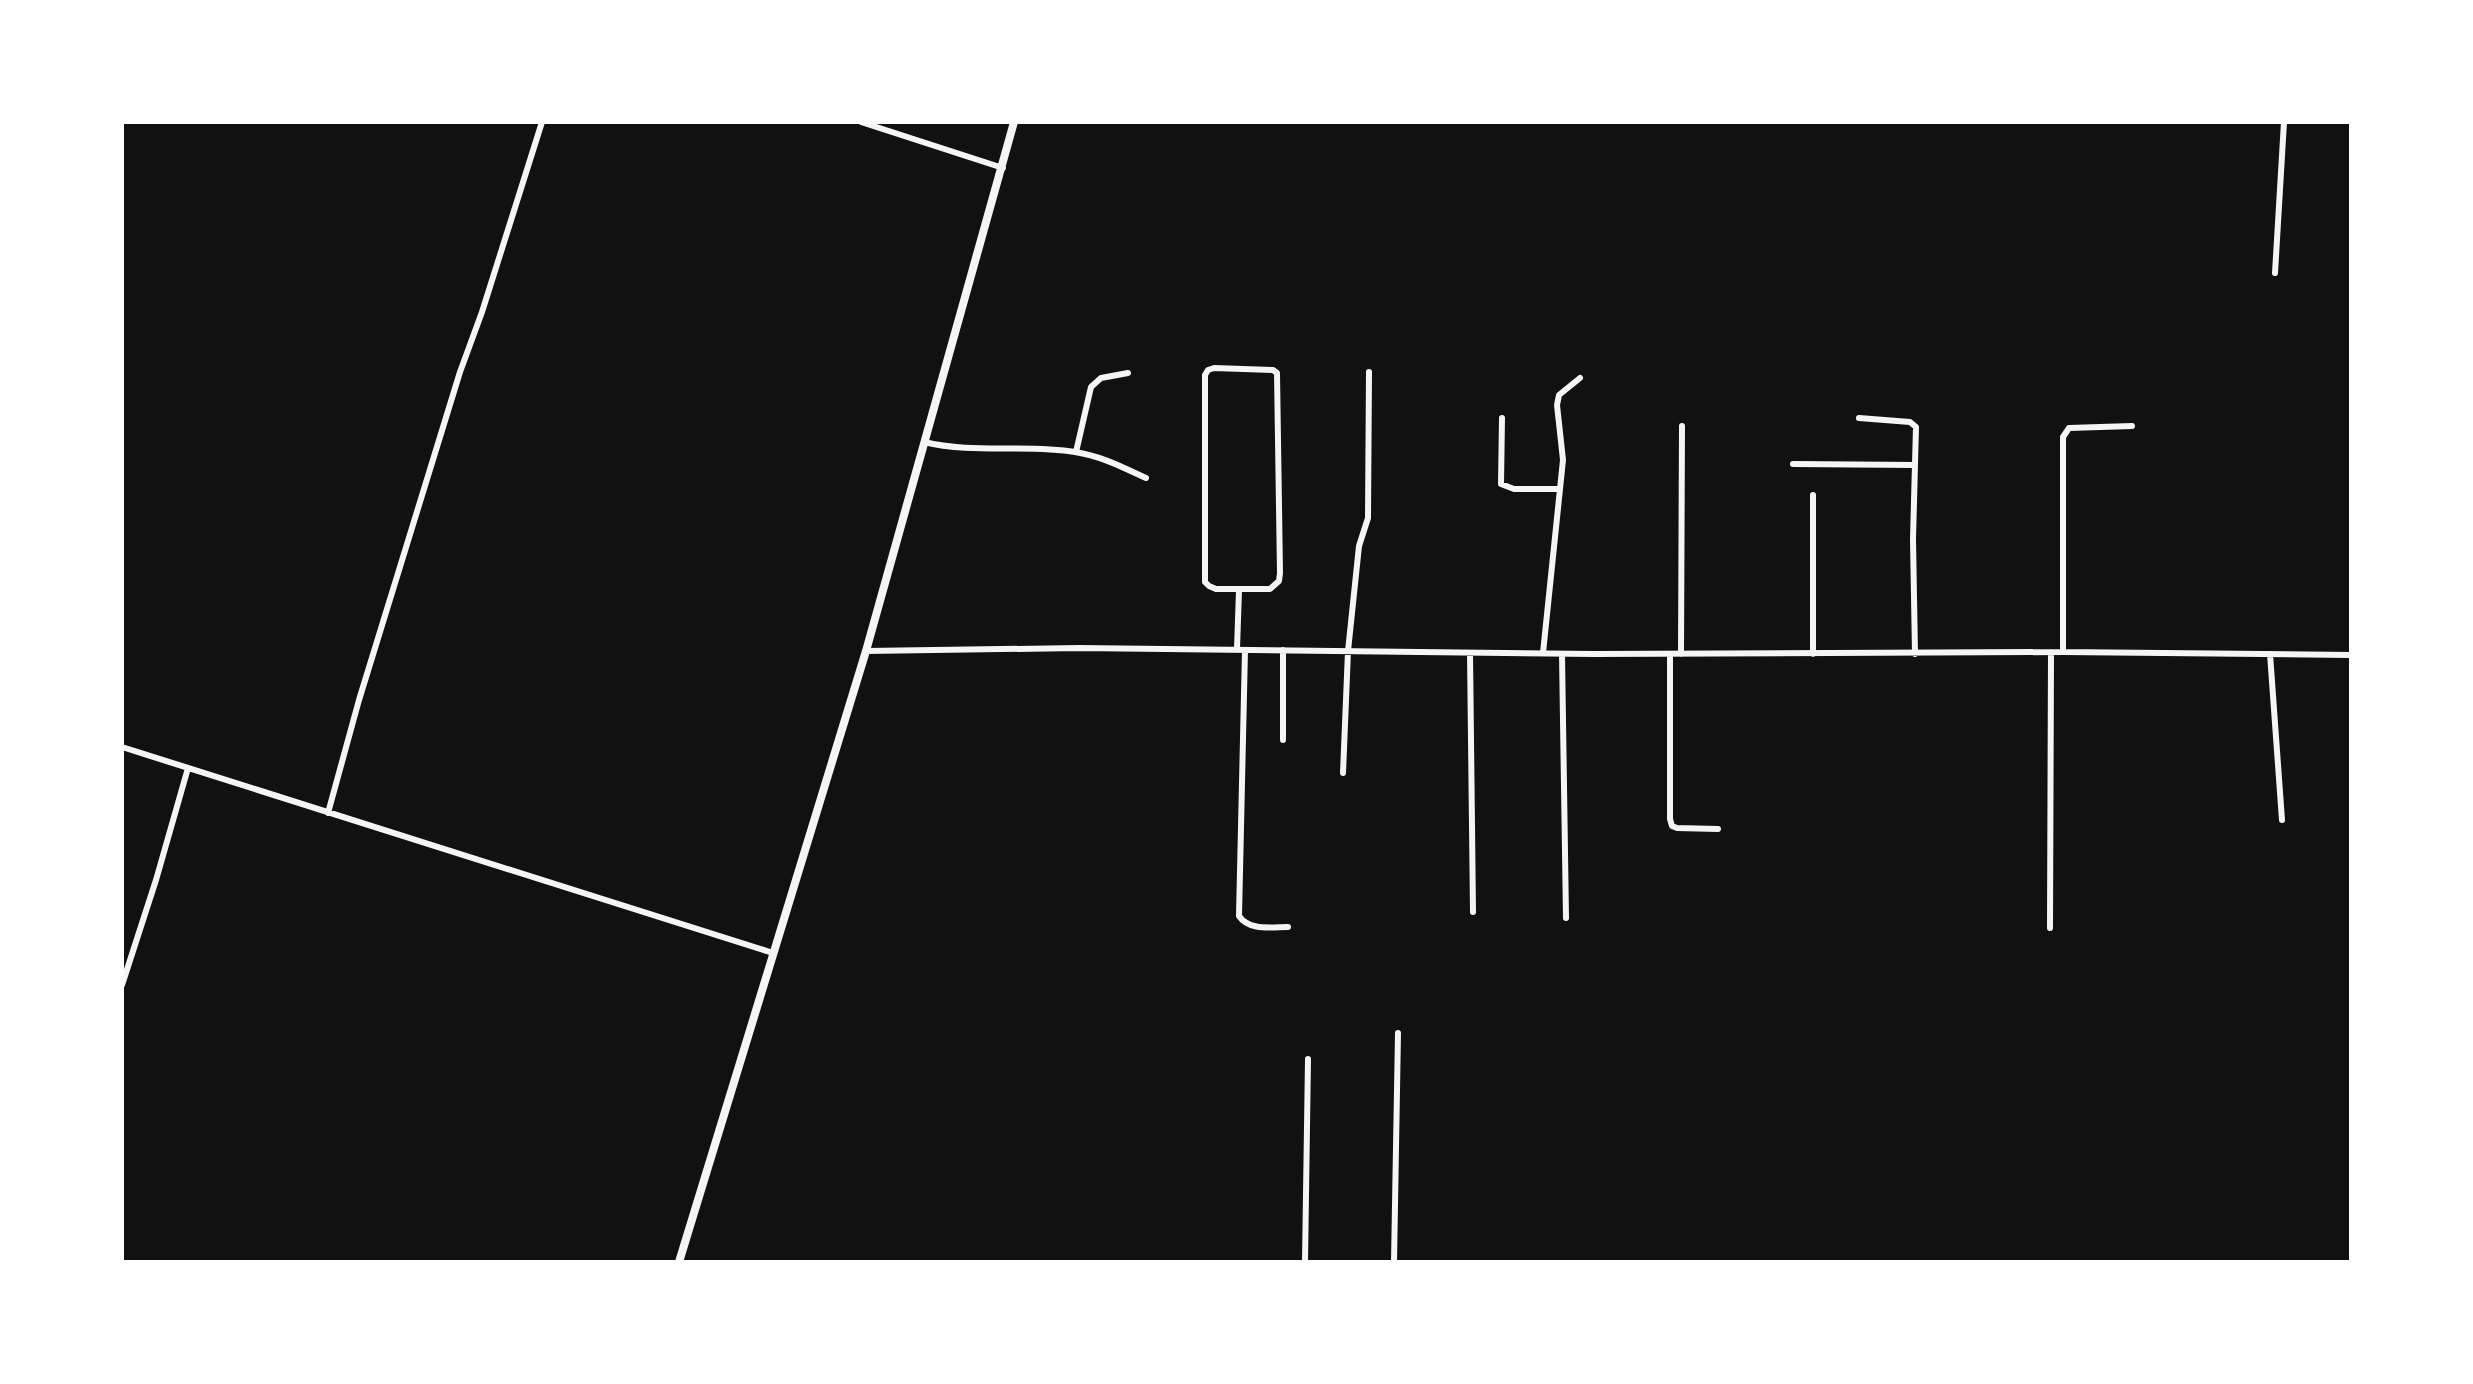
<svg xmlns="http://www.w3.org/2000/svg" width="2473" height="1384" font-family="'Titillium Web',sans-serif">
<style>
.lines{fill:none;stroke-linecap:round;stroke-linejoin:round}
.minor{stroke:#f5f5f5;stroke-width:6}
.secondary{stroke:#f5f5f5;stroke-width:8}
</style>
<rect width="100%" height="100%" fill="#111"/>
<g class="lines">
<!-- minor -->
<path class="minor" d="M861,122L1003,168
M2275,273L2284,122
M1214,368L1273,370L1277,373L1280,573L1279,581L1270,589H1216L1209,586L1205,582V375L1208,370Z
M1502,418L1501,484L1514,489H1560
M1859,418L1910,422L1916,427L1913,539L1915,654
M924,442C973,454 1025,444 1075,452C1101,456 1122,467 1146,478
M1076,452L1091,387L1101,378L1128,373
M1793,464L1914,465
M1813,495V654
M1237,649L1239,590
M1245,650L1239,916C1249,931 1271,927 1288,927
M1283,650V740
M866,651L1079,648L1594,654L2063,652L2351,655
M2063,652V437L2069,428L2132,426
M1470,653L1473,912
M1543,653L1563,460L1557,405L1559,395L1580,378
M1562,654L1566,918
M1670,654V819L1672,826L1677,828L1718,829
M1681,654L1682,426
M2270,654L2282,820
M122,747L773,953
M1343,773L1348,651L1359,546L1368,518L1369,372
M328,813L359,700L460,372L482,312L542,122
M2050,928L2051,653
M122,985L156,880L188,768
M1305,1262L1308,1059
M1394,1262L1398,1033"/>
<!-- secondary -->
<path class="secondary" d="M679,1262L866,651L1014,122"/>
</g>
<!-- border -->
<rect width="2473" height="1384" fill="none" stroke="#ffffff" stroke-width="248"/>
</svg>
